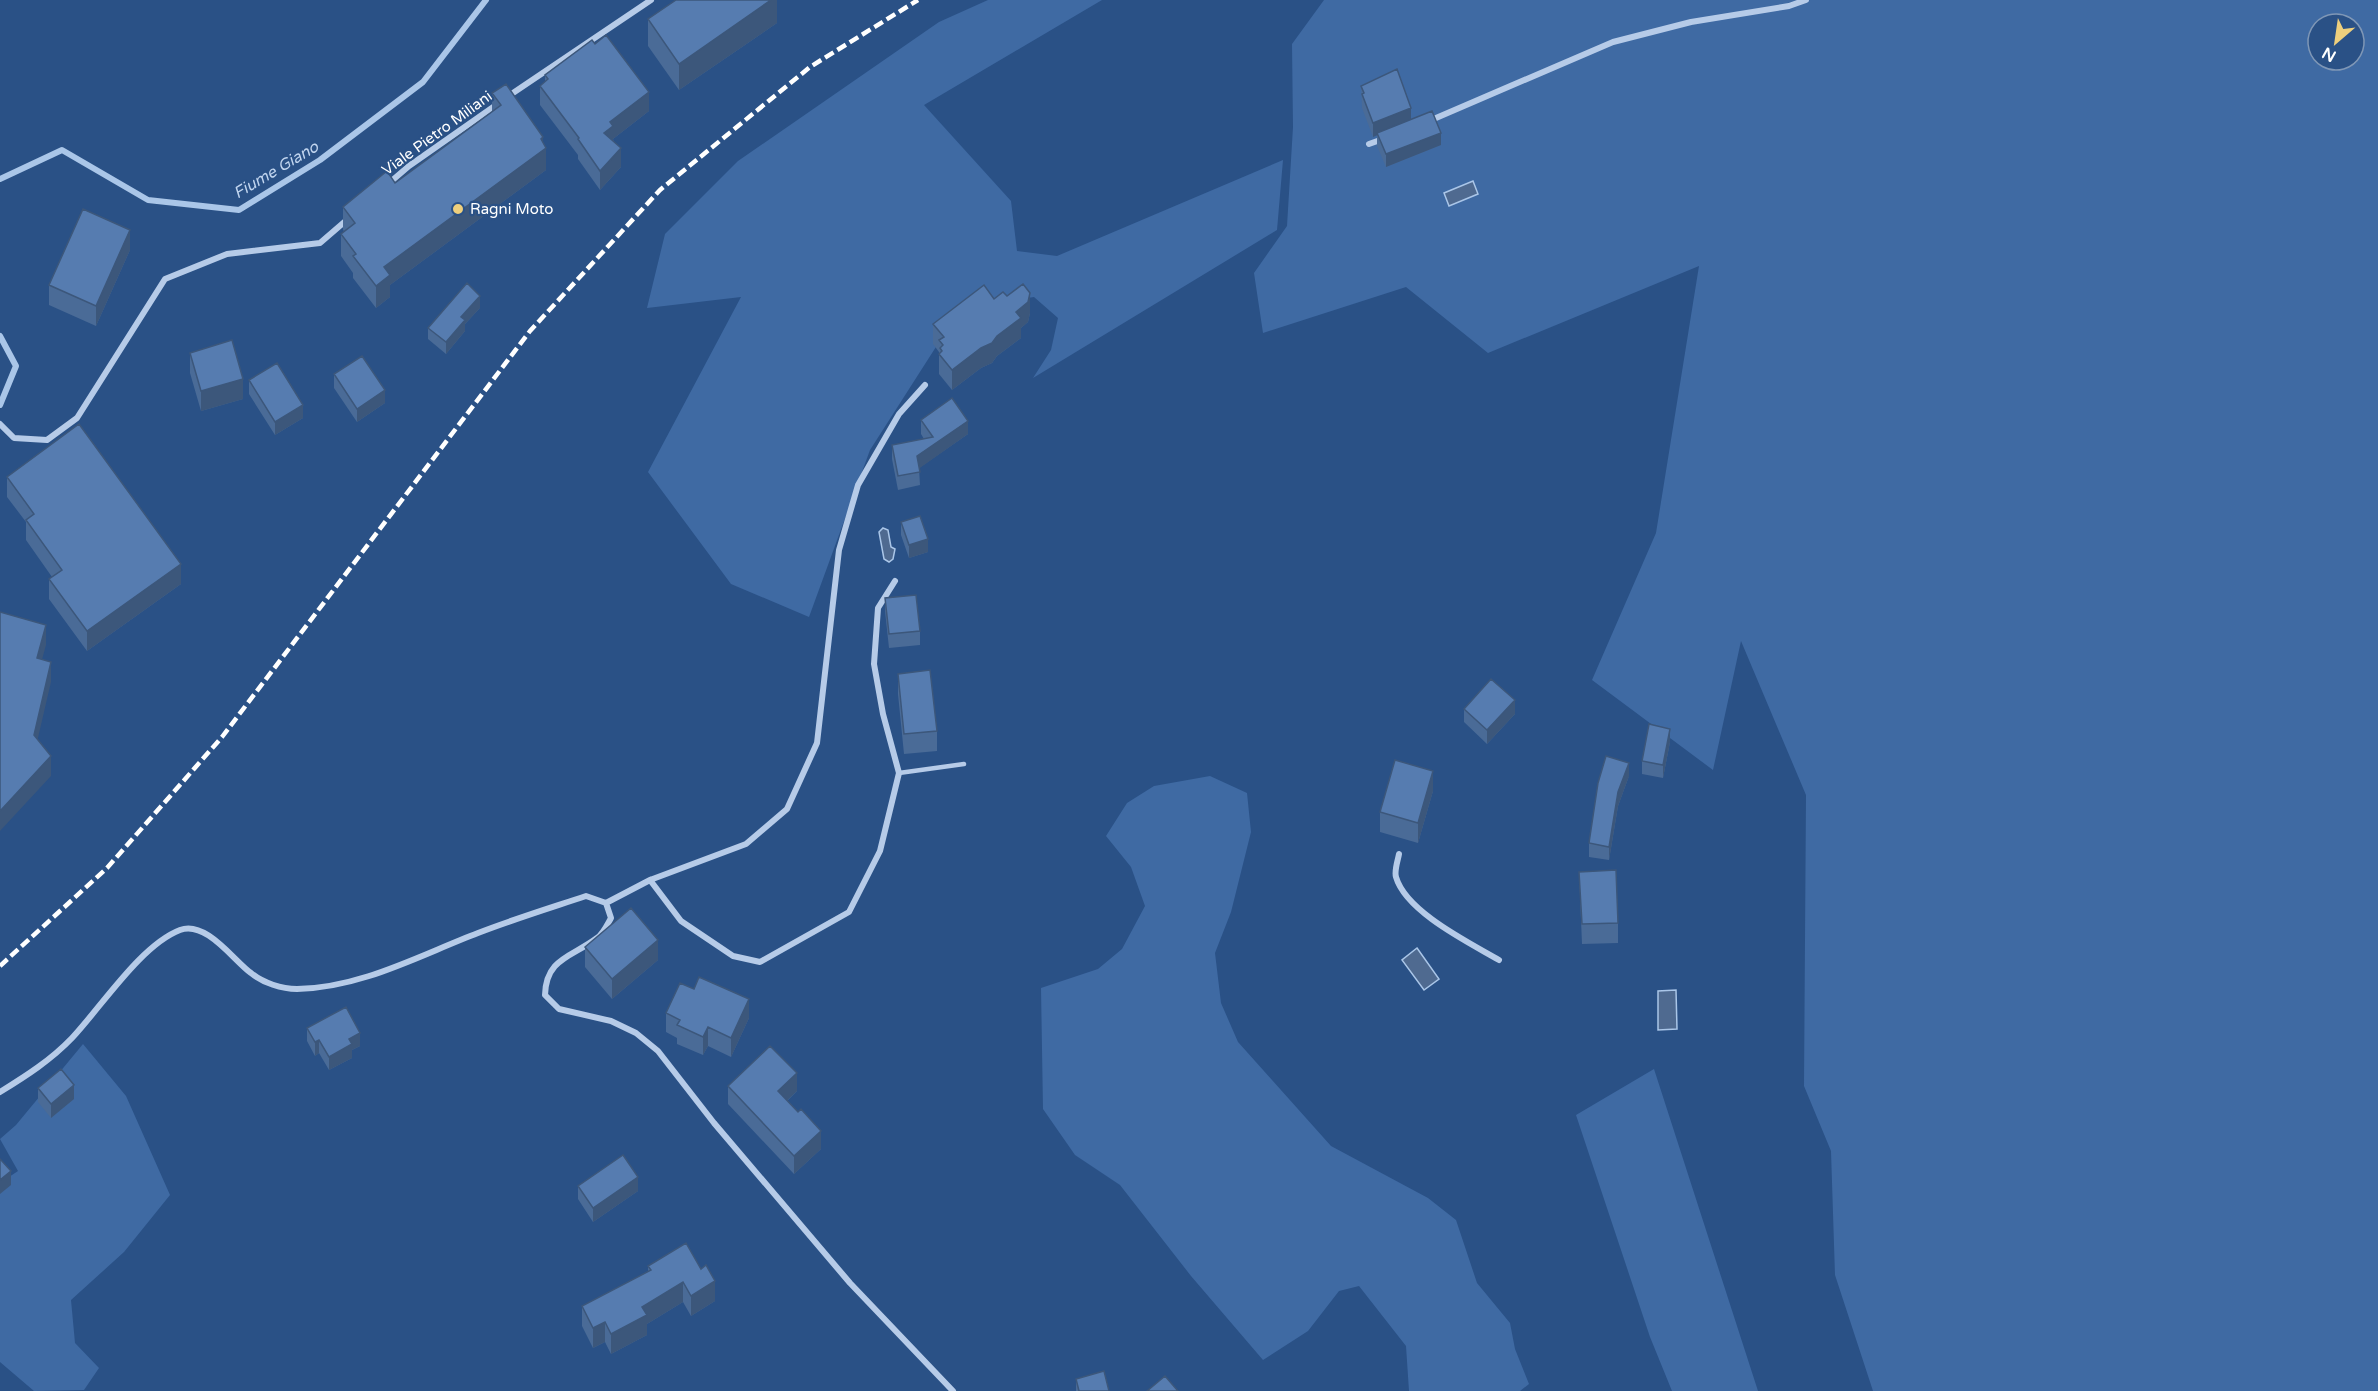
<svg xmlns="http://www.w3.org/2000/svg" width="2378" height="1391" font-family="'Varela Round',sans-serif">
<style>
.green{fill:#3f6aa3;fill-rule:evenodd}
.water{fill:#4f6a90;stroke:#aac6e8;stroke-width:1.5}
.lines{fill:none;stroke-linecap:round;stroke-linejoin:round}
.stream{stroke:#aac6e8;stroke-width:6}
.lane{stroke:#b6cbe8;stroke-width:4.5}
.street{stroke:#b6cbe8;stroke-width:6}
.rail{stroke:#fff;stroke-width:4.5;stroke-dasharray:10 4.5;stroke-linecap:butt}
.wall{fill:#4a6b97}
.shaded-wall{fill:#3c577b}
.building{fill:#567cb0;stroke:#3c577b;stroke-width:1.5}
.poi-dot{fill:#eecf7d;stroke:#2a5186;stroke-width:2}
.labels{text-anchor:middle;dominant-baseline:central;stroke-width:4.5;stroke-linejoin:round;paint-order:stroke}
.street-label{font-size:15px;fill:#fff;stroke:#2a5186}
.poi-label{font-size:15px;fill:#fff;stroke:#2a5186;text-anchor:start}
.water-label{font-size:16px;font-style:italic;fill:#c1d5ef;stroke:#2a5186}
</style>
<rect width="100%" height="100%" fill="#2a5186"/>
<!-- green -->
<path class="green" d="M988,0H1102L924,105L1011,201L1017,251L1057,256L1283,160L1277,230L1033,378L1051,350L1058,318L1034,297L1007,301L950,325L870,450L809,617L731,584L648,472L741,297L647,308L665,234L738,161L939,22Z
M1324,0H2378V1391H1873L1835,1275L1831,1151L1804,1086L1806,795L1741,641L1713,770L1592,680L1656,533L1699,266L1488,353L1406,287L1263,333L1254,273L1287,226L1293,127L1292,44ZM2318,24H2354V60H2318Z
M1210,776L1247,793L1251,832L1231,912L1215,953L1221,1003L1238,1042L1331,1146L1428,1198L1456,1220L1477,1283L1510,1323L1515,1349L1529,1384L1520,1391H1409L1406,1346L1359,1286L1339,1291L1308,1331L1263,1360L1191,1276L1120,1185L1075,1155L1043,1109L1041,988L1098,969L1122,949L1145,906L1131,867L1106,836L1127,803L1154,786Z
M83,1044L126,1096L170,1195L124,1252L71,1300L75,1343L99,1368L84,1390L34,1391L0,1362V1183L18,1171L0,1139L16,1125Z
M1654,1069L1758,1391H1672L1650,1337L1576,1115Z"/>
<!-- water -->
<path class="water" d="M1473,181L1478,194L1449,206L1444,193Z
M883,528L888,530L891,547L895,549L893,559L889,562L884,559L879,532Z
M1417,948L1439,979L1424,990L1402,960Z
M1676,990L1677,1029L1658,1030V991Z"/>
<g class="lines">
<!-- stream -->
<path class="stream" d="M0,179L62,150L148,200L239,210L320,160L423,82L486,0
M0,336L16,366L0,405"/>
<!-- lane -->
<path class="lane" d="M899,773L964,764"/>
<!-- street -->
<path class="street" d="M507,97L651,0
M1429,121L1613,42L1691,22L1789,6L1806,0
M1369,144L1383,139
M388,184L409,166L499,103
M0,424L14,438L47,440L77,418L165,279L227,254L320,243L349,218
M1399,854C1398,860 1394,871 1396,877C1406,912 1470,943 1499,960
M650,880L681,921L733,956L760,962L849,912L880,851L899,773L883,714L874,664L878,608L895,581
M606,903L650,880L746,844L787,809L817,743L839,550L858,485L899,414L925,385
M0,1092C26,1076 51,1060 72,1038C102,1006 141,945 180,930C206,920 234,961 251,973C263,983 282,989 297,989C361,988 420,955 478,933C514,919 550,908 586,896L606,903L611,918C607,925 603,934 597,938C572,957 546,958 545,995L559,1009L611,1021L636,1033L658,1051L714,1123L850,1283L953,1391"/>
<!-- rail -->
<path class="rail" d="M0,966L107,868L222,737L530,331L660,190L810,67L918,0"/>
</g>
<!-- wall -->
<path class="wall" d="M777,0V23L679,90L648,46V19Z
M545,75L649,111L613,139L621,167L600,190L578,159V155L540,105V86L545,82Z
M1361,86L1411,120L1441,145L1386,167L1377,146V135L1373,137L1362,108Z
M492,93L543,142L546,170L390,285V297L376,308L353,278V273L341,256V234L344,231L343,230V207L395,183L492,112Z
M130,250L96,326L49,305V285Z
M1007,296L1030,313L1028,322L1021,328V338L997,356L992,363L981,368L952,390L939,374V352L933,344V324L994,299Z
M480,308L465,324V331L446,354L428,339V328Z
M190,353L243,399L201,411L190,373Z
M334,374L385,403L357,422L334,388Z
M249,380L303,418L275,435L249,394Z
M921,420L968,434L919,468L920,485L898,490L892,459V445L924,439L921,434Z
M7,477L181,584L87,651L49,599V579L52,577L26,540V522L7,497Z
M901,522L928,552L909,558L901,535Z
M885,598L920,631V645L889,648L885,611Z
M898,674L937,731V751L904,754L898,694Z
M1464,709L1515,714L1487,744L1464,722Z
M1670,742L1663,778L1642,774V761Z
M1629,776L1618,806L1609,860L1589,857V843Z
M1433,791L1418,843L1380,832V812Z
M1579,872L1618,923V943L1582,944Z
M585,947L658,960L612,999L585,967Z
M666,1013L749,1018L731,1057L708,1046L703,1055L677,1044V1038L666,1032Z
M307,1028L360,1046L352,1050V1058L329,1070L319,1053L315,1056L307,1041Z
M728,1086L797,1091L787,1101L798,1112L821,1149L794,1174L728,1104Z
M38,1088L74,1099L51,1118L38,1102Z
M578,1186L638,1191L593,1222L578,1199Z
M686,1243L715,1301L691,1316L683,1302L647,1324V1335L611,1354L605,1342L593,1348L582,1326V1306L648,1272V1266Z
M1076,1379L1109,1391H1076Z"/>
<!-- shaded-wall -->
<path class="shaded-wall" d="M771,0H777V23L679,90V64Z
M649,92V111L613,139V145L604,133L610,122Z
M1411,108V121L1373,137V123Z
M1441,133V145L1386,167V154Z
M543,137V151L546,148V170L390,285V297L376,308V286L384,267Z
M621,148V167L600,190V171Z
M130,230V250L96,326V306Z
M1030,293V313L1028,322L1021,328V338L997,356L992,363L981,368L952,390V370L997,336Z
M480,296V308L465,324V331L446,354V342L461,317Z
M243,379V399L201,411V391Z
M385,390V403L357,422V409Z
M303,405V418L275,435V422Z
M968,421V434L917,470V456Z
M928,539V552L909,558V545Z
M181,564V584L87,651V631Z
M46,625V645L37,678V658Z
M51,662V682L34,755V735Z
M1515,700V714L1487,744V730Z
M1670,729V742L1663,778V765Z
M51,756V776L0,831V811Z
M1629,763V776L1618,806L1609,860V847L1618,792Z
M1433,771V791L1418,843V823Z
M658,940V960L612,999V979Z
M749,999V1018L731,1057V1038Z
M708,1027V1046L703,1055V1037Z
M360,1033V1046L352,1050V1058L329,1070V1057L349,1039Z
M319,1040V1053L315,1056V1042Z
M797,1073V1091L778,1109V1091Z
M74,1085V1099L51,1118V1104Z
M821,1131V1149L794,1174V1156Z
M11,1171V1185L0,1194V1180Z
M638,1177V1191L593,1222V1208Z
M715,1281V1301L691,1316V1296Z
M683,1282V1302L647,1324V1335L611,1354V1334L642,1307Z
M605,1322V1342L593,1348V1328Z"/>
<!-- building -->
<path class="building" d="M676,0H771L679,64L648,19Z
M606,35L649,92L610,122L613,126L604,133L621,148L600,171L578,139L579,138L540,86L548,79L545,75L592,40L595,44Z
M1397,69L1411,108L1373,123L1362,94L1364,93L1361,86Z
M506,84L543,137L541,139L546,148L384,267L390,275L376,286L353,256L356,254L341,234L355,223L343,207L387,171L395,183L501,105L492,93Z
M1432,111L1441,133L1386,154L1377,133Z
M83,209L130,230L96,306L49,285Z
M467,283L480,296L461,317L465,320L446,342L428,328Z
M1023,284L1030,293L1028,302L1016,312L1021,318L997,336L992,343L981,348L952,370L939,354L942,351L940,348L943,345L939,340L944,337L933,324L984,285L994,299L1003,292L1007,296Z
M232,340L243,379L201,391L190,353Z
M362,356L385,390L357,409L334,374Z
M277,363L303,405L275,422L249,380Z
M952,398L968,421L917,456L920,472L898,476L892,445L933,437L921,420Z
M79,424L181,564L87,631L49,579L62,570L26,520L34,514L7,477Z
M920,516L928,539L909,545L901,522Z
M916,595L920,631L889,634L885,598Z
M0,612L46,625L37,658L51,662L34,735L51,756L0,811Z
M930,670L937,731L904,734L898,674Z
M1491,679L1515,700L1487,730L1464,709Z
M1649,724L1670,729L1663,765L1642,761Z
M1606,756L1629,763L1618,792L1609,847L1589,843L1598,783Z
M1395,760L1433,771L1418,823L1380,812Z
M1616,870L1618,923L1582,924L1579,872Z
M631,908L658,940L612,979L585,947Z
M699,977L749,999L731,1038L708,1027L703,1037L677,1025L680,1020L666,1013L680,983L694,989Z
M346,1007L360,1033L349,1039L352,1044L329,1057L319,1040L315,1042L307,1028Z
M770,1046L797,1073L778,1091L798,1112L801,1109L821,1131L794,1156L728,1086Z
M61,1069L74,1085L51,1104L38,1088Z
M623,1155L638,1177L593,1208L578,1186Z
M0,1159L11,1171L0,1180Z
M686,1243L701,1269L706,1265L715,1281L691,1296L683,1282L642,1307L647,1315L611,1334L605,1322L593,1328L582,1306L651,1270L648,1266Z
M1104,1371L1109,1391H1079L1076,1379Z
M1165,1376L1178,1391H1147Z"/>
<!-- markers -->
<circle class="poi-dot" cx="458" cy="209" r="6"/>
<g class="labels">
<!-- street labels -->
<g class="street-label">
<text transform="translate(437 133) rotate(-36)">Viale Pietro Miliani</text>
</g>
<!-- poi labels -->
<g class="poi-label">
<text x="470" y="209">Ragni Moto</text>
</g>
<!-- water labels -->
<g class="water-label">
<text transform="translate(276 170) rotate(-31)">Fiume Giano</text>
</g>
</g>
<!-- north arrow -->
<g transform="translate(2336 42) rotate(209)"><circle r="28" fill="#2a5186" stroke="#7f97b6" stroke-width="1.5"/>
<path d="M0-4.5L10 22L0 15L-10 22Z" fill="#eecf7d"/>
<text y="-9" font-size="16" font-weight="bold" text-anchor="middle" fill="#ffffff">N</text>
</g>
</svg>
